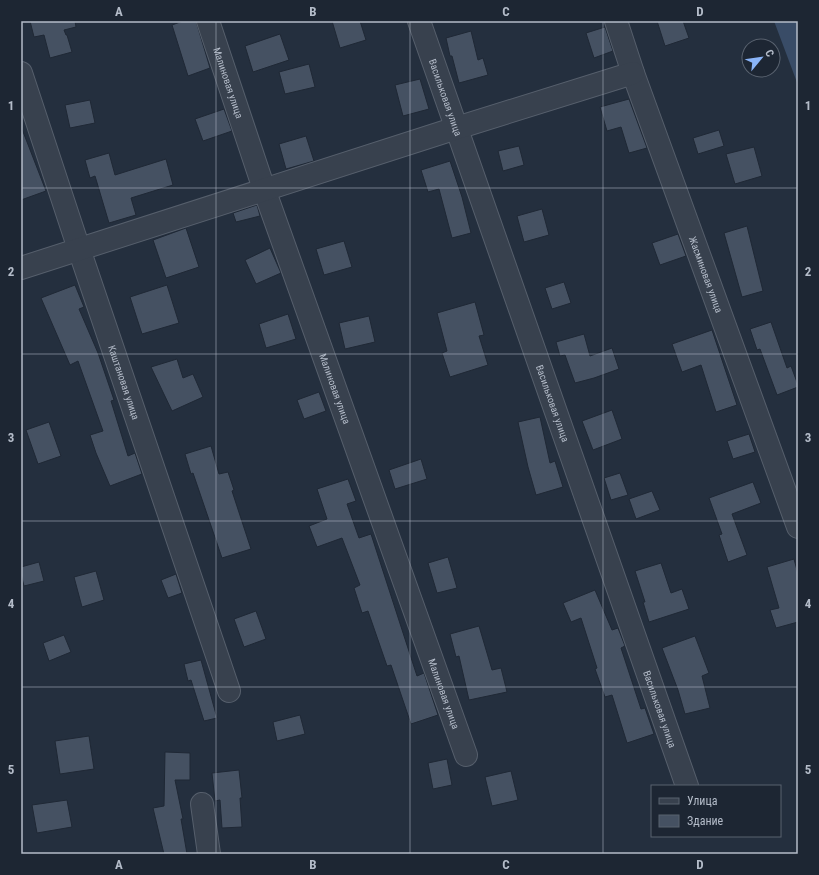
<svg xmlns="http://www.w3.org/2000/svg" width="819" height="875" font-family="'Roboto Condensed',sans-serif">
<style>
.water{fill:#394c67}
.building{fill:#455162;stroke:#1f2835}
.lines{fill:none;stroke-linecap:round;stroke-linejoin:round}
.minor-casing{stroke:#565f6c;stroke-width:24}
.minor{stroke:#38414e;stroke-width:22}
.grid{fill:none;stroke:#b4bcc9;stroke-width:1;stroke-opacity:0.55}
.labels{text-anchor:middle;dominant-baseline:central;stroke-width:3;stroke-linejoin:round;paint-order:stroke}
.street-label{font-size:10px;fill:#b4bcc9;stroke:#1d2633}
.neatline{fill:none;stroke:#b4bcc9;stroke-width:1.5}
.grid-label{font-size:13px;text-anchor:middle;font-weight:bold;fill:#b4bcc9}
</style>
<rect width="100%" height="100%" fill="#242f3e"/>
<!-- water -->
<path class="water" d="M774,21H798V85Z"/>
<!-- building -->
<path class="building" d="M30,21H75L76,27L64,30L66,35H67L72,52L50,58L44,35L34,37Z
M183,21H196L210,68L188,76L172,25Z
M332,21H360L366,40L340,48Z
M657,21H683L689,38L665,46Z
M605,27L613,51L594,58L586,33Z
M471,31L478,60L483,58L488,75L459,83L452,56H450L446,38Z
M280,34L289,60L253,72L245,46Z
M309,64L315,87L285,94L279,72Z
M420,79L429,109L403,116L395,85Z
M629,99L647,148L629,153L621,127L607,131L600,107Z
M90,100L95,123L70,128L65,105Z
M224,109L232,131L203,141L195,119Z
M22,129L46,191L21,200V130Z
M719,130L724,146L698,154L693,138Z
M306,136L314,161L286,169L279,144Z
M519,146L524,165L503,171L498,151Z
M754,147L762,176L735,184L726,154Z
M109,153L115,175L166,159L173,185L131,198L136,215L109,223L95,176L90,178L85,160Z
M450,161L462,197L471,233L452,238L439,189L428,192L421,170Z
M257,205L260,216L236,222L233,213Z
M542,209L549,235L524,242L517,216Z
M747,226L763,291L742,297L724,233Z
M186,228L199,267L166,278L153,240Z
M678,234L686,256L660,265L652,243Z
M344,241L352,267L324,275L316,249Z
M270,248L281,273L256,284L245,260Z
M564,282L571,303L552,309L545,288Z
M75,285L84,307L79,309L98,353L114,400L111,401L128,456L135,453L142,474L110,486L96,453L90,435L103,431L78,361L70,365L41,298Z
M167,285L179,323L142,334L130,297Z
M475,302L484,335L479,336L488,365L450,377L442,353L447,351L437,313Z
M288,314L296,339L266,348L259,324Z
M369,316L375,342L345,349L339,323Z
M771,322L787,368L791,366L798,385V387L777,395L760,349L757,350L750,329Z
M712,330L737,405L716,412L701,365L682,372L672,344Z
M584,334L590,356L612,348L619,369L594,378L575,383L565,355L560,356L556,342Z
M177,359L183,378L193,374L203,397L172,411L151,367Z
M319,392L326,411L304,419L297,400Z
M612,410L622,439L593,450L582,421Z
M540,417L550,463L555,461L563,487L536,495L528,467L518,422Z
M49,422L61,456L38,464L26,430Z
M749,434L755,452L733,459L727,441Z
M211,446L219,474L228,472L234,490L232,491L251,549L222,558L193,473L191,474L185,454Z
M421,459L427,479L395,489L389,470Z
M620,473L628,495L611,500L604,478Z
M348,479L356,501L347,504L359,538L371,534L417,676L424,673L438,715L411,724L391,665L387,666L368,611L362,613L354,588L360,585L342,538L317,547L309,526L327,519L317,489Z
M753,482L761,503L732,514L747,555L728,562L719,535L722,534L709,498Z
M652,491L660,510L636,519L629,499Z
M448,557L457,588L437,593L428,563Z
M794,559L798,574V622L776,628L770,610L779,608L767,567Z
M39,562L44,581L24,586L21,574V567Z
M661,563L671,593L682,589L689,609L649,622L643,602H645L635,571Z
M96,571L104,600L82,607L74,577Z
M176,574L182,593L168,598L161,580Z
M595,590L612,630L618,628L625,646L621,648L641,709L645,708L654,734L627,743L612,695L605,697L595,669L597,668L581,618L571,622L563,603Z
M256,611L266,639L244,647L234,619Z
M479,626L492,670L501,668L507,692L469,700L459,656L456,657L450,634Z
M64,635L71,652L49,661L43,643Z
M695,636L709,673L702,676L710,708L685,714L678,690L662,648Z
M201,660L217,718L204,721L191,680L188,681L184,664Z
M300,715L305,734L277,741L273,722Z
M89,736L94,769L60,774L55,741Z
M165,752L190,753V780H175L183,819H181L187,854H164L153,808L164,806Z
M447,759L452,785L433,789L428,763Z
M239,770L242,798H240L242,827L222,828L220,800L215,801L212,773Z
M511,771L518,800L492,806L485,777Z
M67,800L72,827L37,833L32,805Z"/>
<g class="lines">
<!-- minor casing -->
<g class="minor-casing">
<g id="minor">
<path id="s1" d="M208,21L264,189L466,755"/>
<path id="s2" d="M419,21L687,786"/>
<path id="s3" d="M616,21L633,73L798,527"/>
<path id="s4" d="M21,73L79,249L229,691"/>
<path d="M21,268L444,132L633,73"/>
<path d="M202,804L209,854"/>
</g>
</g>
<!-- minor -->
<use href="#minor" class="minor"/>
</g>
<!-- grid -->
<path class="grid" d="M216,21V854M410,21V854M603,21V854M21,188H798M21,354H798M21,521H798M21,687H798"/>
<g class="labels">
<!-- street labels -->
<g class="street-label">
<text stroke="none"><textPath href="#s1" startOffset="65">Малиновая улица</textPath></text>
<text stroke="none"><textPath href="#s2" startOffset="81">Васильковая улица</textPath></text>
<text stroke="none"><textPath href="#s3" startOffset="269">Жасминовая улица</textPath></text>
<text stroke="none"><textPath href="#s4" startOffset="326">Каштановая улица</textPath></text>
<text stroke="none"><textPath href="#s1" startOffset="389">Малиновая улица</textPath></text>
<text stroke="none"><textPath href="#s2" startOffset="405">Васильковая улица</textPath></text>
<text stroke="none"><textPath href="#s1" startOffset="713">Малиновая улица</textPath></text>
<text stroke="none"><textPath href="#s2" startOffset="729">Васильковая улица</textPath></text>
</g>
</g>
<!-- border -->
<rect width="819" height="875" fill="none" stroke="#1d2633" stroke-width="44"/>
<!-- legend -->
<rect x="651" y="785" width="130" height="52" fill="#1d2633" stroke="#59626f"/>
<rect x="659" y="798" width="20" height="6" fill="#38414e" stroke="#59626f"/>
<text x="687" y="805" font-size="12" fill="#b4bcc9">Улица</text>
<rect x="659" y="815" width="20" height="12" fill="#455162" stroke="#59626f"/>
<text x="687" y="825" font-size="12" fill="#b4bcc9">Здание</text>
<!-- north arrow -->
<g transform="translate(761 58) rotate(61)"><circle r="19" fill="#1d2633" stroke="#59626f"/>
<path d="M0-3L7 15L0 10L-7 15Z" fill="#8ab4f8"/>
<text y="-6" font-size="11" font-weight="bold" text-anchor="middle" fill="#b4bcc9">С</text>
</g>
<rect x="22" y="22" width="775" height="831" class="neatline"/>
<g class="grid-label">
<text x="119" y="16">A</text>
<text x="313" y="16">B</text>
<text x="506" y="16">C</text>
<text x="700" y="16">D</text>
<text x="11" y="110">1</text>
<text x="808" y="110">1</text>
<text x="11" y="276">2</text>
<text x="808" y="276">2</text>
<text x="11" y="442">3</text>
<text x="808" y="442">3</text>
<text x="11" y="608">4</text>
<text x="808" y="608">4</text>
<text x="11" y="774">5</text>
<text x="808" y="774">5</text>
<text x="119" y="869">A</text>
<text x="313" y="869">B</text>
<text x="506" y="869">C</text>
<text x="700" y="869">D</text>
</g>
</svg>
